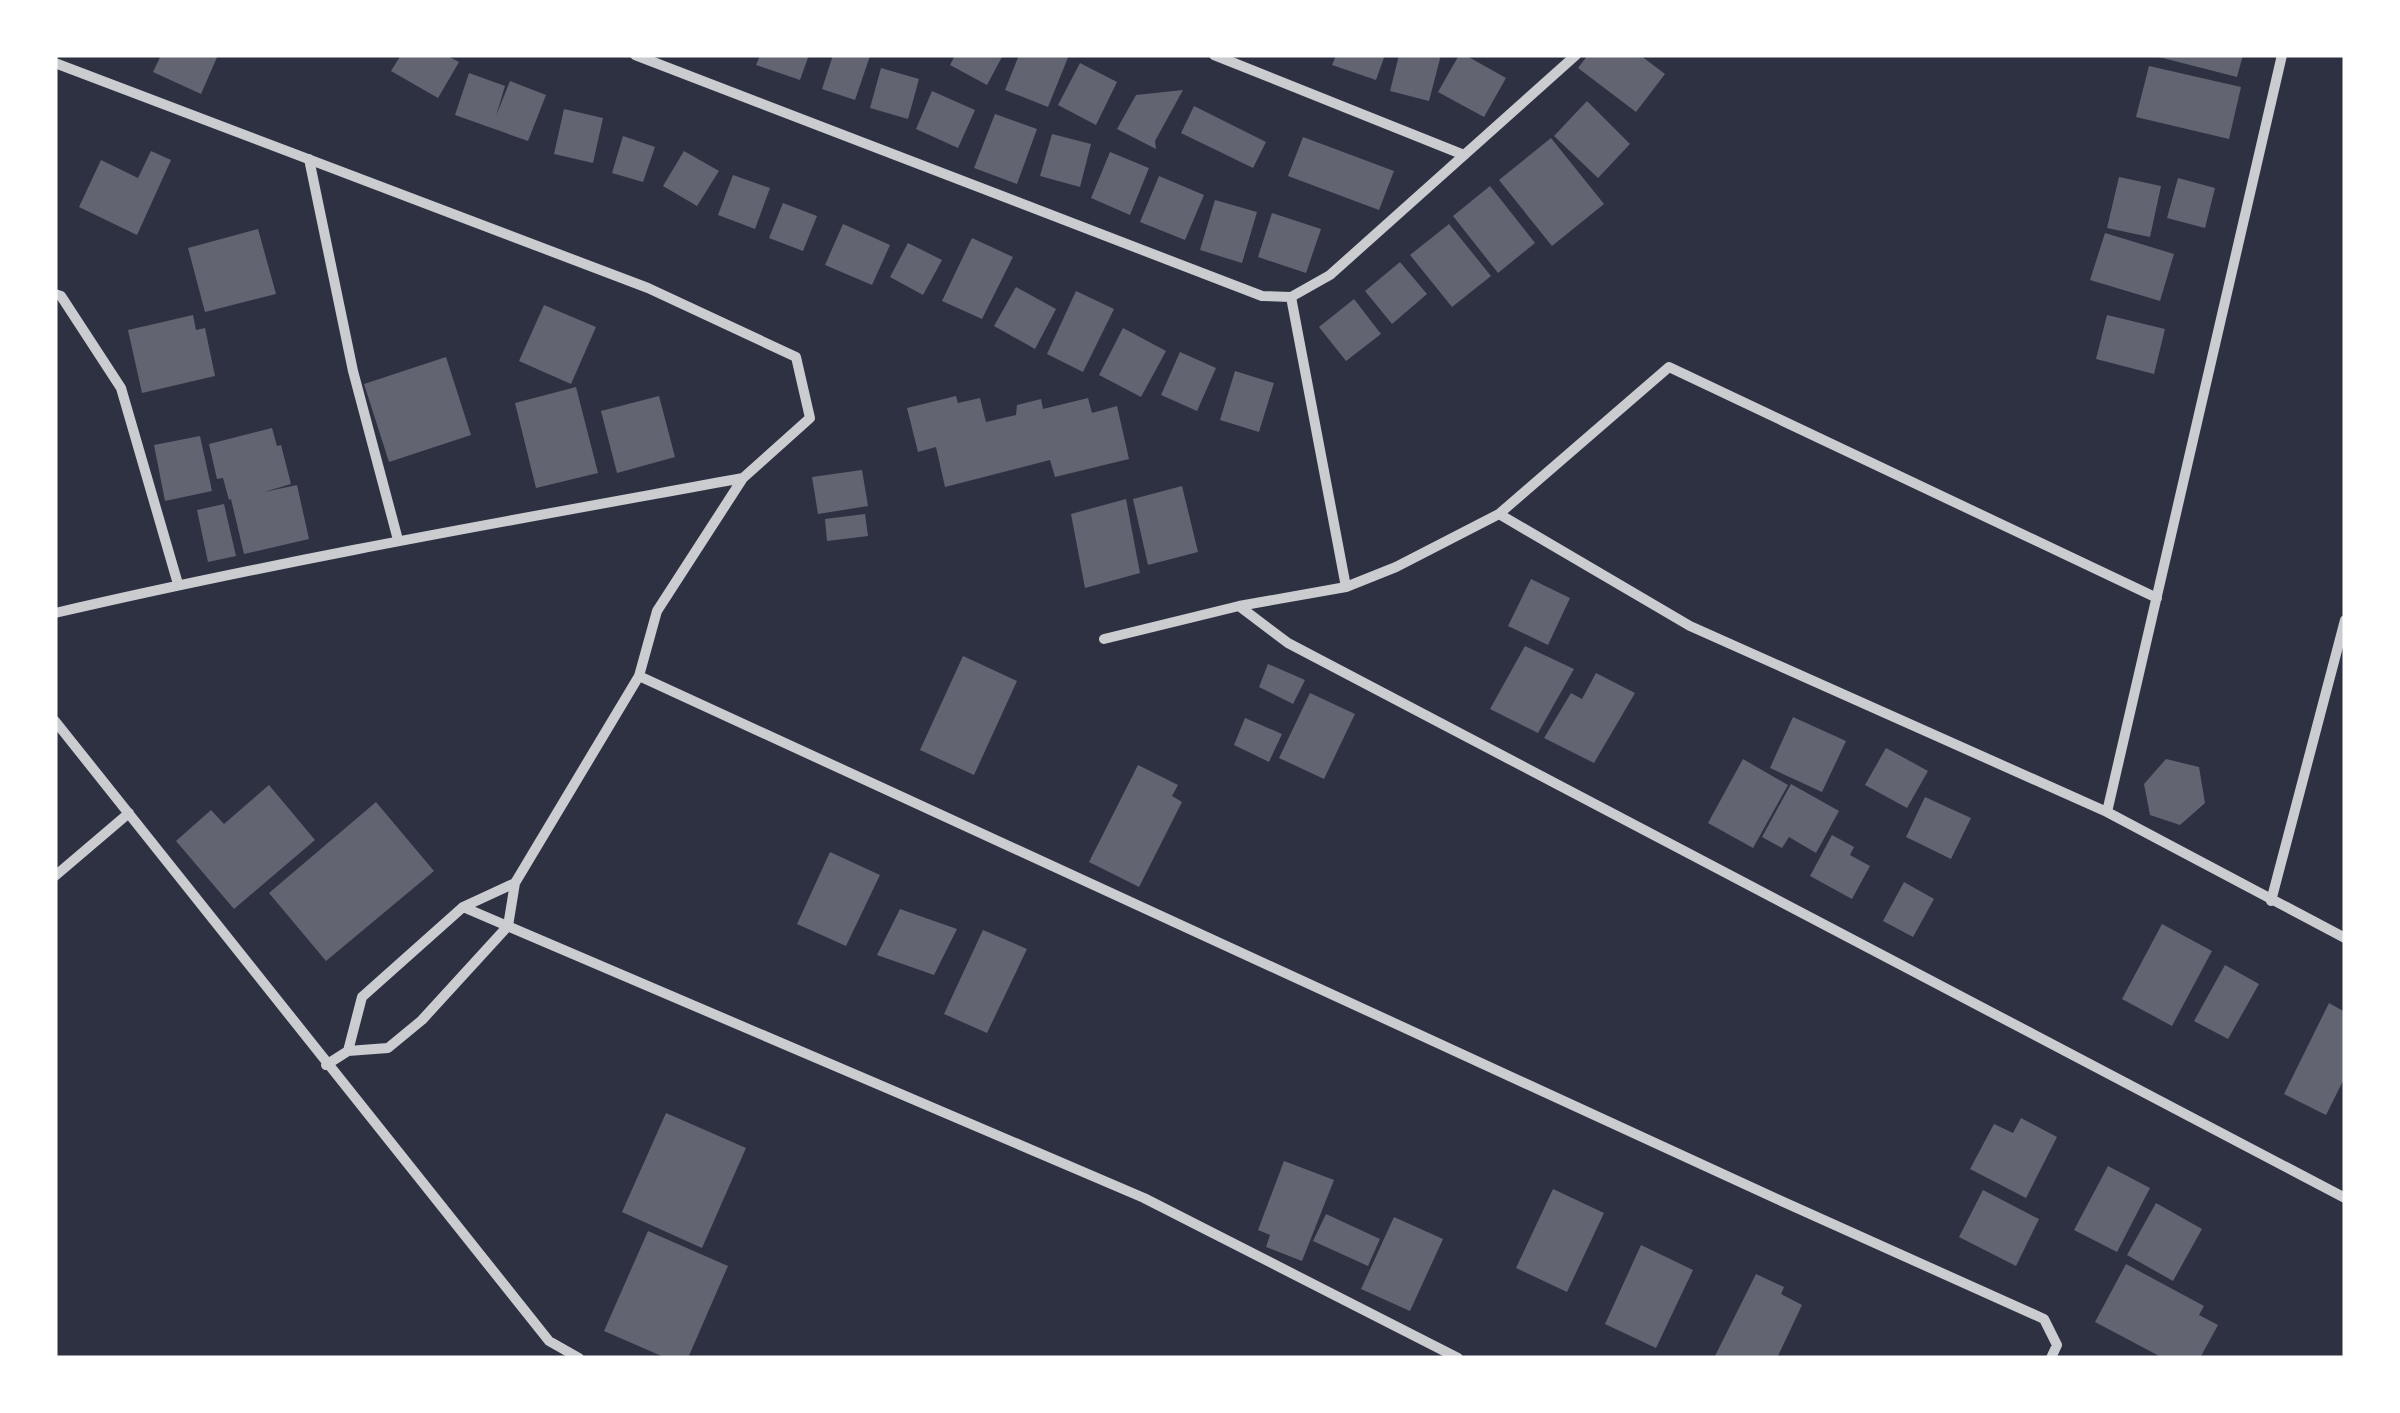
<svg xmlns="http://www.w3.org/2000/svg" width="2400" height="1413" font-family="Cabin,sans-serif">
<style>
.building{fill:#626471}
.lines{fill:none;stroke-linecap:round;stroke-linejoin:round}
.minor{stroke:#caccd0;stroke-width:10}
</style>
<rect width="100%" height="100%" fill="#2d3142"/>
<!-- building -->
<path class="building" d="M161,55H218L201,94L153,72Z
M401,55H446L459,62L438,98L391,71Z
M760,55H809L800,80L756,65Z
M833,55L870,56L855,100L822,89Z
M955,55H1003L987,85L950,65Z
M1019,55H1069L1048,107L1005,90Z
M1336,55H1385L1376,80L1332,65Z
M1399,55H1441L1429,101L1390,91Z
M1459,55H1465L1506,78L1484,117L1438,92Z
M1588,55H1640L1665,74L1636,112L1578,68Z
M2151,55H2243L2237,77Z
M1080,63L1117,82L1096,125L1058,105Z
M2149,66L2241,87L2229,139L2136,117Z
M881,68L919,79L908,119L870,108Z
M469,73L505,86L496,116L510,81L546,95L528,141L455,115Z
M1183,90L1155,141L1156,149L1117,129L1136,95Z
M932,91L975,110L958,148L916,129Z
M1587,101L1630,144L1598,178L1554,136Z
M1194,106L1266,142L1253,168L1181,133Z
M564,109L603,118L593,163L554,154Z
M995,114L1037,129L1017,184L974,168Z
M1052,134L1091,144L1080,187L1040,176Z
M623,136L655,147L643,182L612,173Z
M1303,137L1394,171L1379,210L1288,176Z
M1551,138L1604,204L1552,246L1499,180Z
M151,151L171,160L137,235L79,207L101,160L138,178Z
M684,151L719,171L697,206L663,186Z
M1110,152L1149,168L1130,215L1091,198Z
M733,175L770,188L755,229L718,215Z
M1159,176L1204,195L1185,240L1140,222Z
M2119,177L2161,186L2150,237L2107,228Z
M2178,178L2215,188L2205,228L2167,218Z
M1490,186L1535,243L1498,273L1453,216Z
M1215,200L1257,212L1242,263L1200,250Z
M783,203L817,216L803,251L769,238Z
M1272,213L1321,229L1306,273L1258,257Z
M843,224L890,245L872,285L825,265Z
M1449,224L1491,276L1452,307L1410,255Z
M258,229L276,294L205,312L188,248Z
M2105,233L2174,254L2160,301L2090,280Z
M972,238L1013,257L982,319L942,301Z
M908,243L942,260L923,295L890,277Z
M1400,262L1427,294L1392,324L1365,291Z
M1016,287L1056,309L1035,349L994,326Z
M1076,291L1114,309L1083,372L1047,354Z
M1354,299L1381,334L1346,361L1319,327Z
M544,305L596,327L571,384L519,361Z
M193,315L196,330L205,328L215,376L142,393L128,330Z
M2107,315L2165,329L2154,374L2096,359Z
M1123,328L1166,351L1141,397L1099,375Z
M1180,352L1216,368L1197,411L1161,395Z
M446,357L471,435L389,462L364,384Z
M1235,371L1274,383L1259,432L1220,420Z
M576,387L598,473L536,488L515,403Z
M659,396L675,457L617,473L601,411Z
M956,396L958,403L980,398L986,422L1016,415L1017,405L1041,399L1043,409L1088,398L1092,413L1117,406L1129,459L1055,477L1050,460L945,487L936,447L918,452L907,408Z
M272,428L277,446L281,445L291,484L264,492L297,485L309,539L244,554L231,499L229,500L223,478L217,479L209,444Z
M200,436L212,491L165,501L154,445Z
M862,470L868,506L818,514L812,477Z
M1182,486L1198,552L1148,565L1133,499Z
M1126,499L1140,573L1085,588L1071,514Z
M224,504L236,556L208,562L197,510Z
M865,514L868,536L827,541L825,519Z
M1531,579L1570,598L1548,645L1508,626Z
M1525,646L1574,669L1538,733L1490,709Z
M963,656L1017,681L974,775L920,750Z
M1268,664L1305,680L1293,704L1259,687Z
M1596,673L1635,693L1594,763L1544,738L1571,693L1582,699Z
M1310,693L1355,714L1324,779L1279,758Z
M1793,717L1846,741L1822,792L1770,768Z
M1245,718L1282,734L1269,762L1234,745Z
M1886,748L1928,771L1907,808L1865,785Z
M1743,759L1788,785L1753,848L1708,823Z
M2166,759L2199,767L2205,803L2180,825L2150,815L2144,784Z
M1138,765L1178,785L1172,796L1182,802L1139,887L1089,862Z
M1791,784L1839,811L1816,853L1789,837L1782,848L1762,837Z
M269,785L315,840L234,909L176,841L211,810L224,824Z
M1925,797L1971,818L1951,859L1906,837Z
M376,802L434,871L326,961L269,893Z
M1832,835L1854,847L1850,855L1870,866L1852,899L1810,876Z
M830,852L880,875L846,946L797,924Z
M1904,882L1934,899L1913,937L1883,921Z
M900,909L957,929L934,975L877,955Z
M2162,924L2212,951L2172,1026L2122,999Z
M983,930L1027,949L987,1033L944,1014Z
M2225,965L2259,984L2228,1039L2194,1021Z
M2329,1003L2345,1012V1077L2326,1115L2284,1094Z
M666,1113L746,1148L702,1248L622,1212Z
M2021,1118L2057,1137L2026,1198L1970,1169L1994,1124L2013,1133Z
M1284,1161L1334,1180L1302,1261L1266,1247L1270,1235L1258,1230Z
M2108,1166L2150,1188L2117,1252L2074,1230Z
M1553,1189L1604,1213L1567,1292L1516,1268Z
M1983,1190L2039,1219L2016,1266L1959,1237Z
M2156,1203L2202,1229L2173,1281L2127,1255Z
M1326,1214L1380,1239L1368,1266L1313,1241Z
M1394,1217L1443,1239L1410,1311L1361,1289Z
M648,1231L728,1266L688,1358H666L604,1331Z
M1641,1245L1693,1270L1656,1348L1605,1324Z
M2126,1264L2204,1306L2199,1315L2218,1325L2200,1358H2163L2095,1322Z
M1756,1274L1784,1287L1781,1294L1802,1305L1777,1358H1714Z"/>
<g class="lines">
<!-- minor -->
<path class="minor" d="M635,55L1262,296L1291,297L1330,275L1576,55
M1214,55L1464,155
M2282,55L2107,812L2345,938
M55,63L648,288L796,357L810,418L743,478L657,611L639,676L515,883L508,926L422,1020L388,1048L348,1051L326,1065
M309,159L353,371L398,540
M55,294L61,296L121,388L178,584
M1291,297L1346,587
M1499,514L1690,626L2107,812
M1239,606L1288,643L2345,1198
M55,613C283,560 513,520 743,478
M1104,639L1239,606L1346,587L1396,567L1499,514L1669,367L2157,598
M639,676L1777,1199L2044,1319L2057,1345L2051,1358
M55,721L549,1341L579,1358
M55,876L129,813
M2271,901L2345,620
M463,907L1144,1198L1458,1358
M348,1051L362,997L463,907L515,883"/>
</g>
<!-- border -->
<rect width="2400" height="1413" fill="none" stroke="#ffffff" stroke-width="115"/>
</svg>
